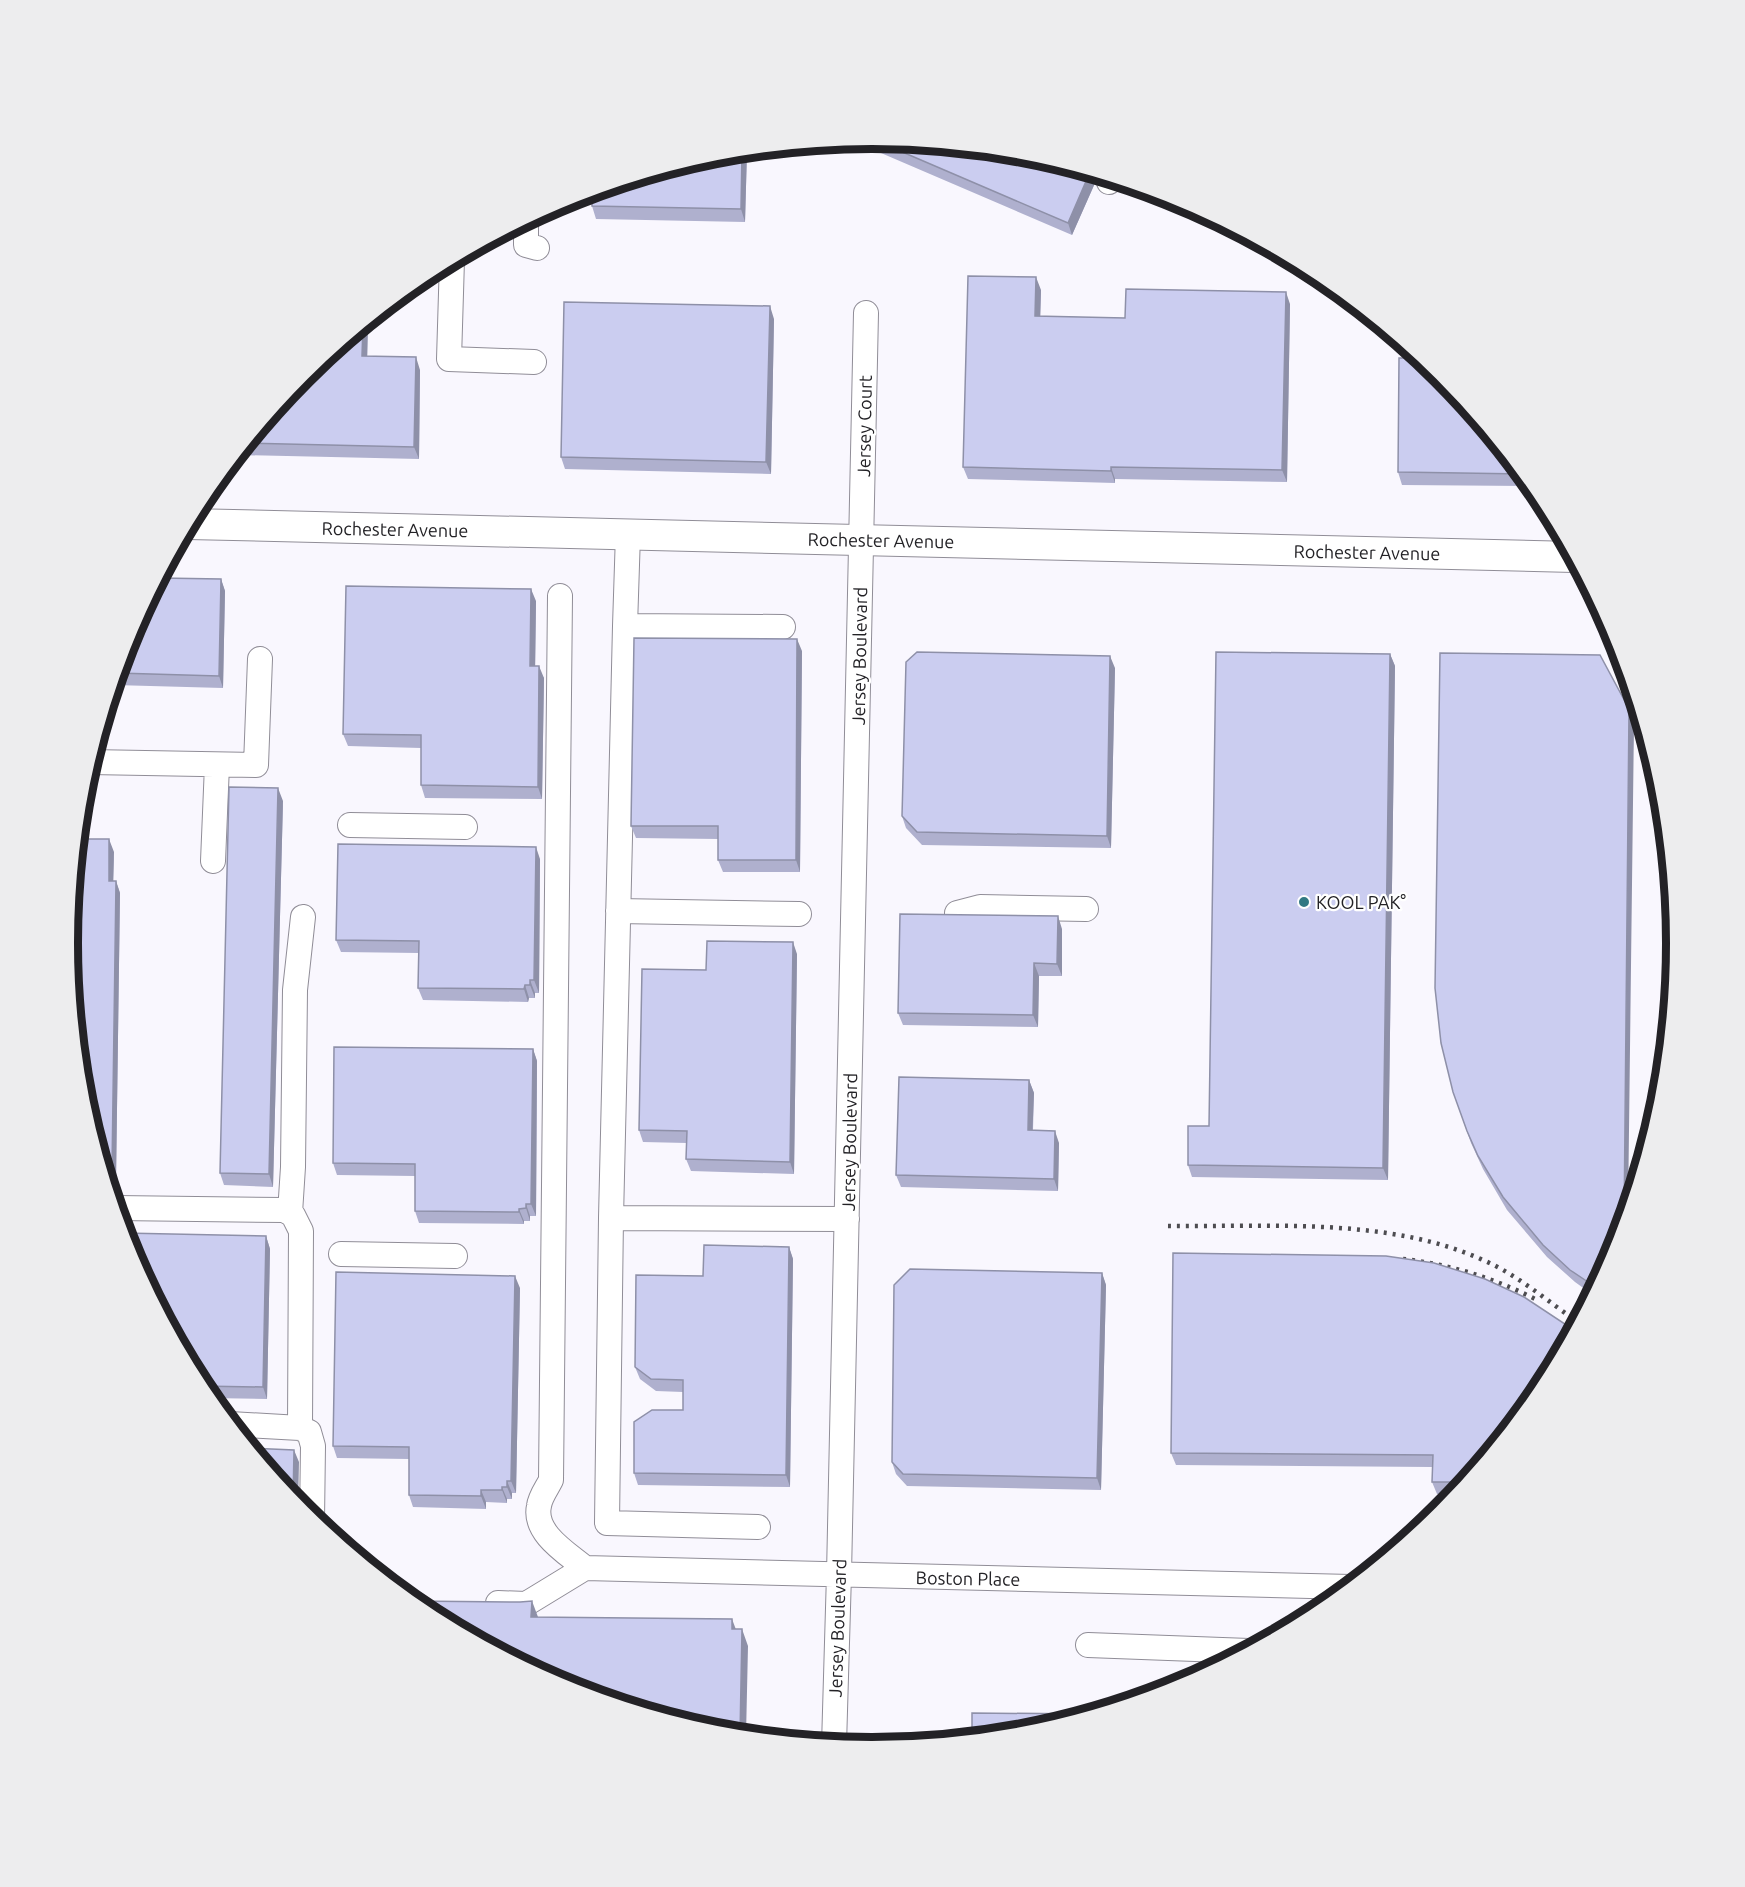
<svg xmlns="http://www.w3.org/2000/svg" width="1745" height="1887" font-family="Ubuntu,sans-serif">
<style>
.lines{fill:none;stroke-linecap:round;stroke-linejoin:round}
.minor-casing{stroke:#908d97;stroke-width:26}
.major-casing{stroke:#908d97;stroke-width:32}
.minor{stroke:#fff;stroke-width:24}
.major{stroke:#fff;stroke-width:30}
.rail{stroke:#4d4c50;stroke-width:4.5;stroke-dasharray:3 6;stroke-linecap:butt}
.wall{fill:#afb0ce}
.shaded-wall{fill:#8e90a8}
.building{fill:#cbcdf0;stroke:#8e90a8;stroke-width:1.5}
.poi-dot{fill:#327983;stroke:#fff;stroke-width:2}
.labels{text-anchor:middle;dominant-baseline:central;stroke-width:4.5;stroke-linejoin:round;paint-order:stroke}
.street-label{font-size:18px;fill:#232226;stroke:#fff}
.poi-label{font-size:18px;fill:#232226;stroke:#fff;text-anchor:start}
.rim{fill:none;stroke:#232226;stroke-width:8}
</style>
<rect width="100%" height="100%" fill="#f9f7fe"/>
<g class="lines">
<!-- minor casing -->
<g class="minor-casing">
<path id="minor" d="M1109,182L1110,178
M526,220V245L537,248
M452,260L449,359L534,362
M628,534L625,626L611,1218L607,1523L758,1527
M560,596L551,1480C547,1488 540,1497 539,1506C533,1533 567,1553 585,1568
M625,626L783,627
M90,762L256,765L260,659
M350,825L465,827
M213,861L217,765
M618,911L799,914
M957,913L980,907L1086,909
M116,1208L284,1210L293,1215L301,1231L300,1428
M290,1213L293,1167L295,990L303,917
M611,1218L847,1219
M341,1254L455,1256
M230,1424L300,1428L309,1432L313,1446L312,1520
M585,1568L1351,1587
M498,1603L526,1604L585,1568
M1088,1645L1249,1651
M834,1745L839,1574L866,313"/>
</g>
<!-- major casing -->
<g class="major-casing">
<path id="major" d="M188,524L1574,557"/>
</g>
<!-- minor -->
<use href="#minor" class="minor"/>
<!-- major -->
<use href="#major" class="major"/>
<!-- rail -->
<path class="rail" d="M1168,1226C1270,1227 1388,1217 1483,1260C1518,1275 1547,1301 1578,1322
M1403,1259C1450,1264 1497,1279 1539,1301"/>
</g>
<!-- wall -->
<path class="wall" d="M873,139L1095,183L1072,235L853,141Z
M747,151L745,222L596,219L592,206L716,154Z
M1041,290L1040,316L1125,318L1290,304L1287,482L1115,479V483L968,479L963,467Z
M774,319L771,474L565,469L561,457Z
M368,321L367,356L420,370L419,459L237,455L304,374Z
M1442,375L1533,486L1402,485L1398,472Z
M221,579L225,591L223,688L114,685L129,635Z
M536,601L535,666L544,678L542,799L425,798L421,785V748L348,746L343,734Z
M802,651L800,872H723L718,860V839L636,838L631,826Z
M1390,654L1395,666L1388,1180L1192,1177L1188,1165L1209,1126Z
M1115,668L1111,848L922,845L906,828L902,816Z
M1629,709L1634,721L1616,1252L1593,1295L1575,1282L1547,1257L1507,1210L1483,1169L1471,1143L1453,1092Z
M283,801L273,1187L224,1185L220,1173Z
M114,852L113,881H116L120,893L116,1181H107L83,1100Z
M540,859L539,993H535V998H529L528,1002L423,1000L418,988L419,953L341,952L336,940Z
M1062,929V976H1039L1038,1027L903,1025L898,1013Z
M797,954L794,1174L691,1171L686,1159L687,1143L643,1142L639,1130L706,970Z
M533,1049L537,1061L536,1216H530V1221H524V1224L419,1223L415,1211V1176L337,1175L333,1163Z
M1029,1080L1034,1093L1033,1130L1059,1143L1058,1191L901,1187L896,1175Z
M266,1236L270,1249L267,1399L209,1398L203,1390L129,1251Z
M789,1247L793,1259L790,1487L638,1485L634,1473L683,1410V1392L656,1391L640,1379L635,1367L703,1276Z
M1102,1273L1106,1285L1101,1490L907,1486L896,1474L892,1462Z
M520,1288L516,1493H512V1499H507V1503L486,1502V1509L413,1507L409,1495V1459L337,1458L333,1446Z
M1542,1391L1457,1494H1437L1432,1482V1467L1176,1465L1171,1453Z"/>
<!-- shaded-wall -->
<path class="shaded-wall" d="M742,151H747L745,222L741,209Z
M1090,172L1095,174V183L1072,235L1068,223Z
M1036,277L1041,290L1040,328L1035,316Z
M1286,292L1290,304L1287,482L1282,470Z
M770,306L774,319L771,474L766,462Z
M368,321L367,368L362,356L363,325Z
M416,357L420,370L419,459L414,447Z
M1111,467L1115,479V483L1111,471Z
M221,579L225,591L223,688L219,676Z
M531,589L536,601L535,678L530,666Z
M797,639L802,651L800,872L796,860Z
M1390,654L1395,666L1388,1180L1383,1168Z
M1110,656L1115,668L1111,848L1107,836Z
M539,666L544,678L542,799L538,787Z
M1629,709L1634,721L1628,1212L1624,1227Z
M278,788L283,801L273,1187L269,1174Z
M109,839L114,852L113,893L109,881Z
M536,847L540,859L539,993L534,980Z
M116,881L120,893L116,1181L112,1169Z
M1058,916L1062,929V976L1057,964Z
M793,942L797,954L794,1174L790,1162Z
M1034,963L1039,976L1038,1027L1033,1015Z
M530,980L535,993V998L530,985Z
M525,985L529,998L528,1002L524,989Z
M533,1049L537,1061L536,1216L531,1204Z
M1029,1080L1034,1093L1032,1142L1028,1130Z
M1055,1131L1059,1143L1058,1191L1054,1179Z
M526,1204L530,1216V1221L526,1208Z
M519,1209L524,1221V1224L519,1212Z
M266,1236L270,1249L267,1399L263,1387Z
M789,1247L793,1259L790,1487L786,1475Z
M1102,1273L1106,1285L1101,1490L1097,1478Z
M515,1276L520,1288L516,1493L511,1481Z
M294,1450L299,1462L298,1506L293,1501Z
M507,1481L512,1493V1499L507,1487Z
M502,1487L507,1499V1503L502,1490Z
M481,1490L486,1502V1509L481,1496Z
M532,1601L538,1617L537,1634L531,1617Z
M732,1619L738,1635L732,1629Z
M742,1629L748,1646L746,1736L740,1735Z"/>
<!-- building -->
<path class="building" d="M872,139L1030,154L1090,172L1068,223Z
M742,151L741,209L592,206V191L716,154Z
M968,276L1036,277L1035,316L1125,318L1126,289L1286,292L1282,470L1111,467V471L963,467Z
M564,302L770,306L766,462L561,457Z
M363,325L362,356L416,357L414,447L247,443L304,374Z
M1399,358H1422L1442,375L1523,474L1398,472Z
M160,578L221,579L219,676L117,673L129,635Z
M346,586L531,589L530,666H539L538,787L421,785V735L343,734Z
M634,638L797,639L796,860H718V826H631Z
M917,652L1110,656L1107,836L917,832L902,816L906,662Z
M1216,652L1390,654L1383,1168L1188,1165V1126H1209Z
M1440,653L1600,655L1629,709L1624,1227L1616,1252L1597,1288L1570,1270L1543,1245L1503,1197L1478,1156L1467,1131L1453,1092L1441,1043L1435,988Z
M229,787L278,788L269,1174L220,1173Z
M78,839H109V881H116L112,1169L104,1168L83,1100L68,943Z
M338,844L536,847L534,980H530V985H525L524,989L418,988L419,941L336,940Z
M900,914L1058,916L1057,964L1034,963L1033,1015L898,1013Z
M707,941L793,942L790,1162L686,1159L687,1131L639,1130L642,969L706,970Z
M334,1047L533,1049L531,1204H526V1208L519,1209V1212L415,1211V1164L333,1163Z
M899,1077L1029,1080L1028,1130L1055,1131L1054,1179L896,1175Z
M123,1233L266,1236L263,1387L201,1386L129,1251Z
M704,1245L789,1247L786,1475L634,1473V1422L652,1410H683V1380L651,1379L635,1367L636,1275L703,1276Z
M1173,1253L1386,1256L1434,1263L1485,1279L1524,1297L1574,1330L1542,1391L1467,1482H1432L1433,1455L1171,1453Z
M910,1269L1102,1273L1097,1478L903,1474L892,1462L894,1285Z
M336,1272L515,1276L511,1481H507V1487H502V1490H481V1496L409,1495V1447L333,1446Z
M251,1448L294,1450L293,1501Z
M410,1601L520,1602L532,1601L531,1617L732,1619V1629H742L740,1735L715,1733L564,1687L425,1613Z
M972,1713L1091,1714L1029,1733L947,1741V1736H972Z"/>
<!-- markers -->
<circle class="poi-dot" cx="1304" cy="902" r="6"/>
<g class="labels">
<!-- street labels -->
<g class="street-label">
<text transform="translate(864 426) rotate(-89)">Jersey Court</text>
<text transform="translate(395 529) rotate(1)">Rochester Avenue</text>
<text transform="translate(881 540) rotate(1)">Rochester Avenue</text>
<text transform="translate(1367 552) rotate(1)">Rochester Avenue</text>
<text transform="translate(859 656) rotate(-89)">Jersey Boulevard</text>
<text transform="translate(849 1142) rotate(-89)">Jersey Boulevard</text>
<text transform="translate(968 1578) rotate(1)">Boston Place</text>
<text transform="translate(837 1628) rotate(-88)">Jersey Boulevard</text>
</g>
<!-- poi labels -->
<g class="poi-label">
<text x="1316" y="902">KOOL PAK°</text>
</g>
</g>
<!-- crop -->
<path d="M0 0H1745V1887H0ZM78 943a794 794 0 1 1 1588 0a794 794 0 1 1-1588 0Z" fill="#ededee" fill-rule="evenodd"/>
<path class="rim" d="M78 943a794 794 0 1 1 1588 0a794 794 0 1 1-1588 0Z"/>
</svg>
